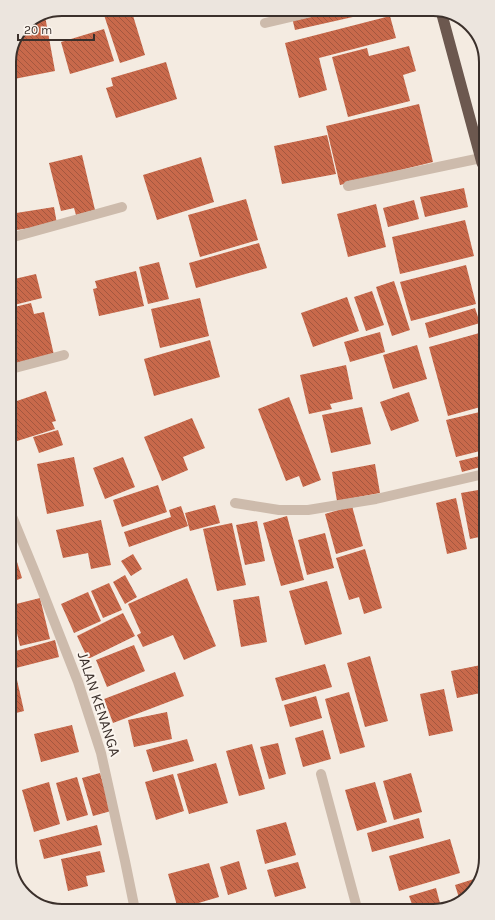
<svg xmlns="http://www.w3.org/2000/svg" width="495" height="920" font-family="Karla,sans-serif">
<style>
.building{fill:url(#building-back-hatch)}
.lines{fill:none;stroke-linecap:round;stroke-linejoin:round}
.minor{stroke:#cdbbac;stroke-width:10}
.trunk{stroke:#6c584f;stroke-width:11}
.labels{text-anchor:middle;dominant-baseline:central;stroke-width:4;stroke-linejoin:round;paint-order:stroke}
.street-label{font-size:15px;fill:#3b302b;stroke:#fbf5ee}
.rim{fill:none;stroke:#3b302b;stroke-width:2}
</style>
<defs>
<pattern id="building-back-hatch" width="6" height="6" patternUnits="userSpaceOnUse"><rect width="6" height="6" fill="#c8694b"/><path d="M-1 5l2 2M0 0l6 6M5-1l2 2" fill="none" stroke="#a4573f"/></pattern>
</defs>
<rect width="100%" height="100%" fill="#f4ebe1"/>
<!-- building -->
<path class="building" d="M102,9H131L145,55L120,63Z
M290,9H384V10L295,30Z
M45,16L55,71L9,80V59L25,24Z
M390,16L396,38L319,58L327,90L299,98L285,43Z
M104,29L114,61L70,74L61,42Z
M409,46L416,71L403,75L410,101L348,117L332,57L367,48L369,56Z
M166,62L177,99L116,118L106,88L113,86L111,78Z
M419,104L433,162L340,185L326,126Z
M327,135L336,174L282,184L274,146Z
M82,155L95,210L76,215L74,208L61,211L49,163Z
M201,157L214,202L157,220L143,175Z
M10,174H11L16,210L10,211Z
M464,188L468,207L425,217L420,197Z
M246,199L258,240L200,257L188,215Z
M414,200L419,219L388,227L383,208Z
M376,204L386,247L348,257L337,214Z
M54,207L57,224L10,231V214Z
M465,220L474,256L400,274L392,237Z
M259,243L267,268L196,288L189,263Z
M159,262L169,299L148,304L139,267Z
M466,265L476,304L411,321L400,282Z
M136,271L144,306L99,316L93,289L97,288L95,281Z
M36,274L42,298L10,306V280Z
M394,281L410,330L392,336L376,287Z
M372,291L384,325L366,331L354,297Z
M347,297L359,331L313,347L301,313Z
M200,298L209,336L160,348L151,309Z
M31,303L34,314L44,312L54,355L11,366L10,308Z
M475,308L480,323L429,338L425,323Z
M380,332L385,352L350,362L344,342Z
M483,332L484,406L448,416L429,347Z
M210,340L220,377L154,396L144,359Z
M417,345L427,379L393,389L383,355Z
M346,365L353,399L330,404L332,409L309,414L300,375Z
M46,391L56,421L52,422L55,429L11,443V403Z
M409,392L419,421L391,431L380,402Z
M289,397L321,480L303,487L299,476L286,481L258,409Z
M362,407L371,444L331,453L322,415Z
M484,411V450L456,457L446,420Z
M192,418L205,448L183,457L188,470L162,481L144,437Z
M58,430L63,445L39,453L33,437Z
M484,455V466L462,472L459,461Z
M74,457L84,506L47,514L37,464Z
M123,457L135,487L105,499L93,468Z
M375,464L380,493L337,501L332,472Z
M158,485L167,512L122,527L113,500Z
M484,489V536L470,539L461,493Z
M456,498L467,549L447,554L436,503Z
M215,505L220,523L190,531L185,513Z
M181,506L188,526L129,547L124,532L171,517L169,510Z
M352,506L363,546L336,554L325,514Z
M287,516L304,580L281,586L263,523Z
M101,520L111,565L91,569L88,553L63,558L56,530Z
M257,521L265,561L245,565L236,525Z
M232,523L246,585L217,591L203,529Z
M325,533L334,568L307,575L298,540Z
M12,549H13L22,578L12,582Z
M365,549L382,608L364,614L359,597L349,600L336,558Z
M133,554L142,569L131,576L121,561Z
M125,575L137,597L125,604L113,582Z
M187,578L216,646L184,660L173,635L143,647L137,635L141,633L128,604Z
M327,581L342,634L305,645L289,591Z
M109,583L122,610L103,618L91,591Z
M88,592L101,621L74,633L61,604Z
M259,596L267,642L241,647L233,600Z
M40,598L50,639L20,646L12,612V605Z
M123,613L135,636L88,659L77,636Z
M12,628L16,641L12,642Z
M55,640L59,657L12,669V652Z
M134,645L145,671L107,687L96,660Z
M370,656L388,721L365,727L347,663Z
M325,664L332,687L282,701L275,678Z
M481,665L485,685V692L457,698L451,671Z
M12,671H15L24,711L12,714Z
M175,672L184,696L113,723L104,699Z
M444,689L453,731L429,736L420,694Z
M349,692L365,747L340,754L325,699Z
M316,696L322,718L290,727L284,705Z
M167,712L172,739L134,747L128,720Z
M72,725L79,752L41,762L34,734Z
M323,730L331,759L303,767L295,738Z
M187,739L194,761L153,772L146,750Z
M278,743L286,774L269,779L260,747Z
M252,744L265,789L239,796L226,751Z
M216,763L228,803L189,814L177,774Z
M100,773L111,811L93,816L82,778Z
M411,773L422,812L394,820L383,781Z
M173,774L184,811L156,820L145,782Z
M77,777L88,815L67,821L56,783Z
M49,782L60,824L34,832L22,790Z
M375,782L387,822L357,831L345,790Z
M419,818L424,838L372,852L367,833Z
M286,822L296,855L265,864L256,830Z
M97,825L102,845L44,859L39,840Z
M450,839L460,873L399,891L389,856Z
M100,851L105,872L86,876L88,886L68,891L61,859Z
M239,861L247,889L228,895L220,867Z
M298,862L306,888L275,897L267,870Z
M209,863L219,897L178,909L168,874Z
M474,879L477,888L460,901L455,885Z
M436,888L441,907H413L409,896Z"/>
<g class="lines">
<!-- minor -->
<path class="minor" d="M265,23L325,9
M348,186L481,158
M10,238L122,207
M11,369L64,355
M235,503L279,510H308L376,499L484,474
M11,514L36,575L78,682L101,753L125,861L135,910
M321,774L357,908"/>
<!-- trunk -->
<path class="trunk" d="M441,11L482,163"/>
</g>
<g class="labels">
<!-- street labels -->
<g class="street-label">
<text transform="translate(99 704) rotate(72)">JALAN KENANGA</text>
</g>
</g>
<!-- crop -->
<path d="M0 0H495V920H0ZM62 16H433A46 46 0 0 1 479 62V858A46 46 0 0 1 433 904H62A46 46 0 0 1 16 858V62A46 46 0 0 1 62 16Z" fill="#ece5de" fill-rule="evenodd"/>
<path class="rim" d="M62 16H433A46 46 0 0 1 479 62V858A46 46 0 0 1 433 904H62A46 46 0 0 1 16 858V62A46 46 0 0 1 62 16Z"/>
<!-- scale -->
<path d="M18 34v6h76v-6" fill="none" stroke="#3b302b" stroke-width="2"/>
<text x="24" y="34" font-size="12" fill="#3b302b" stroke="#fbf5ee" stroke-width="3" paint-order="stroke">20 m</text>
</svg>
